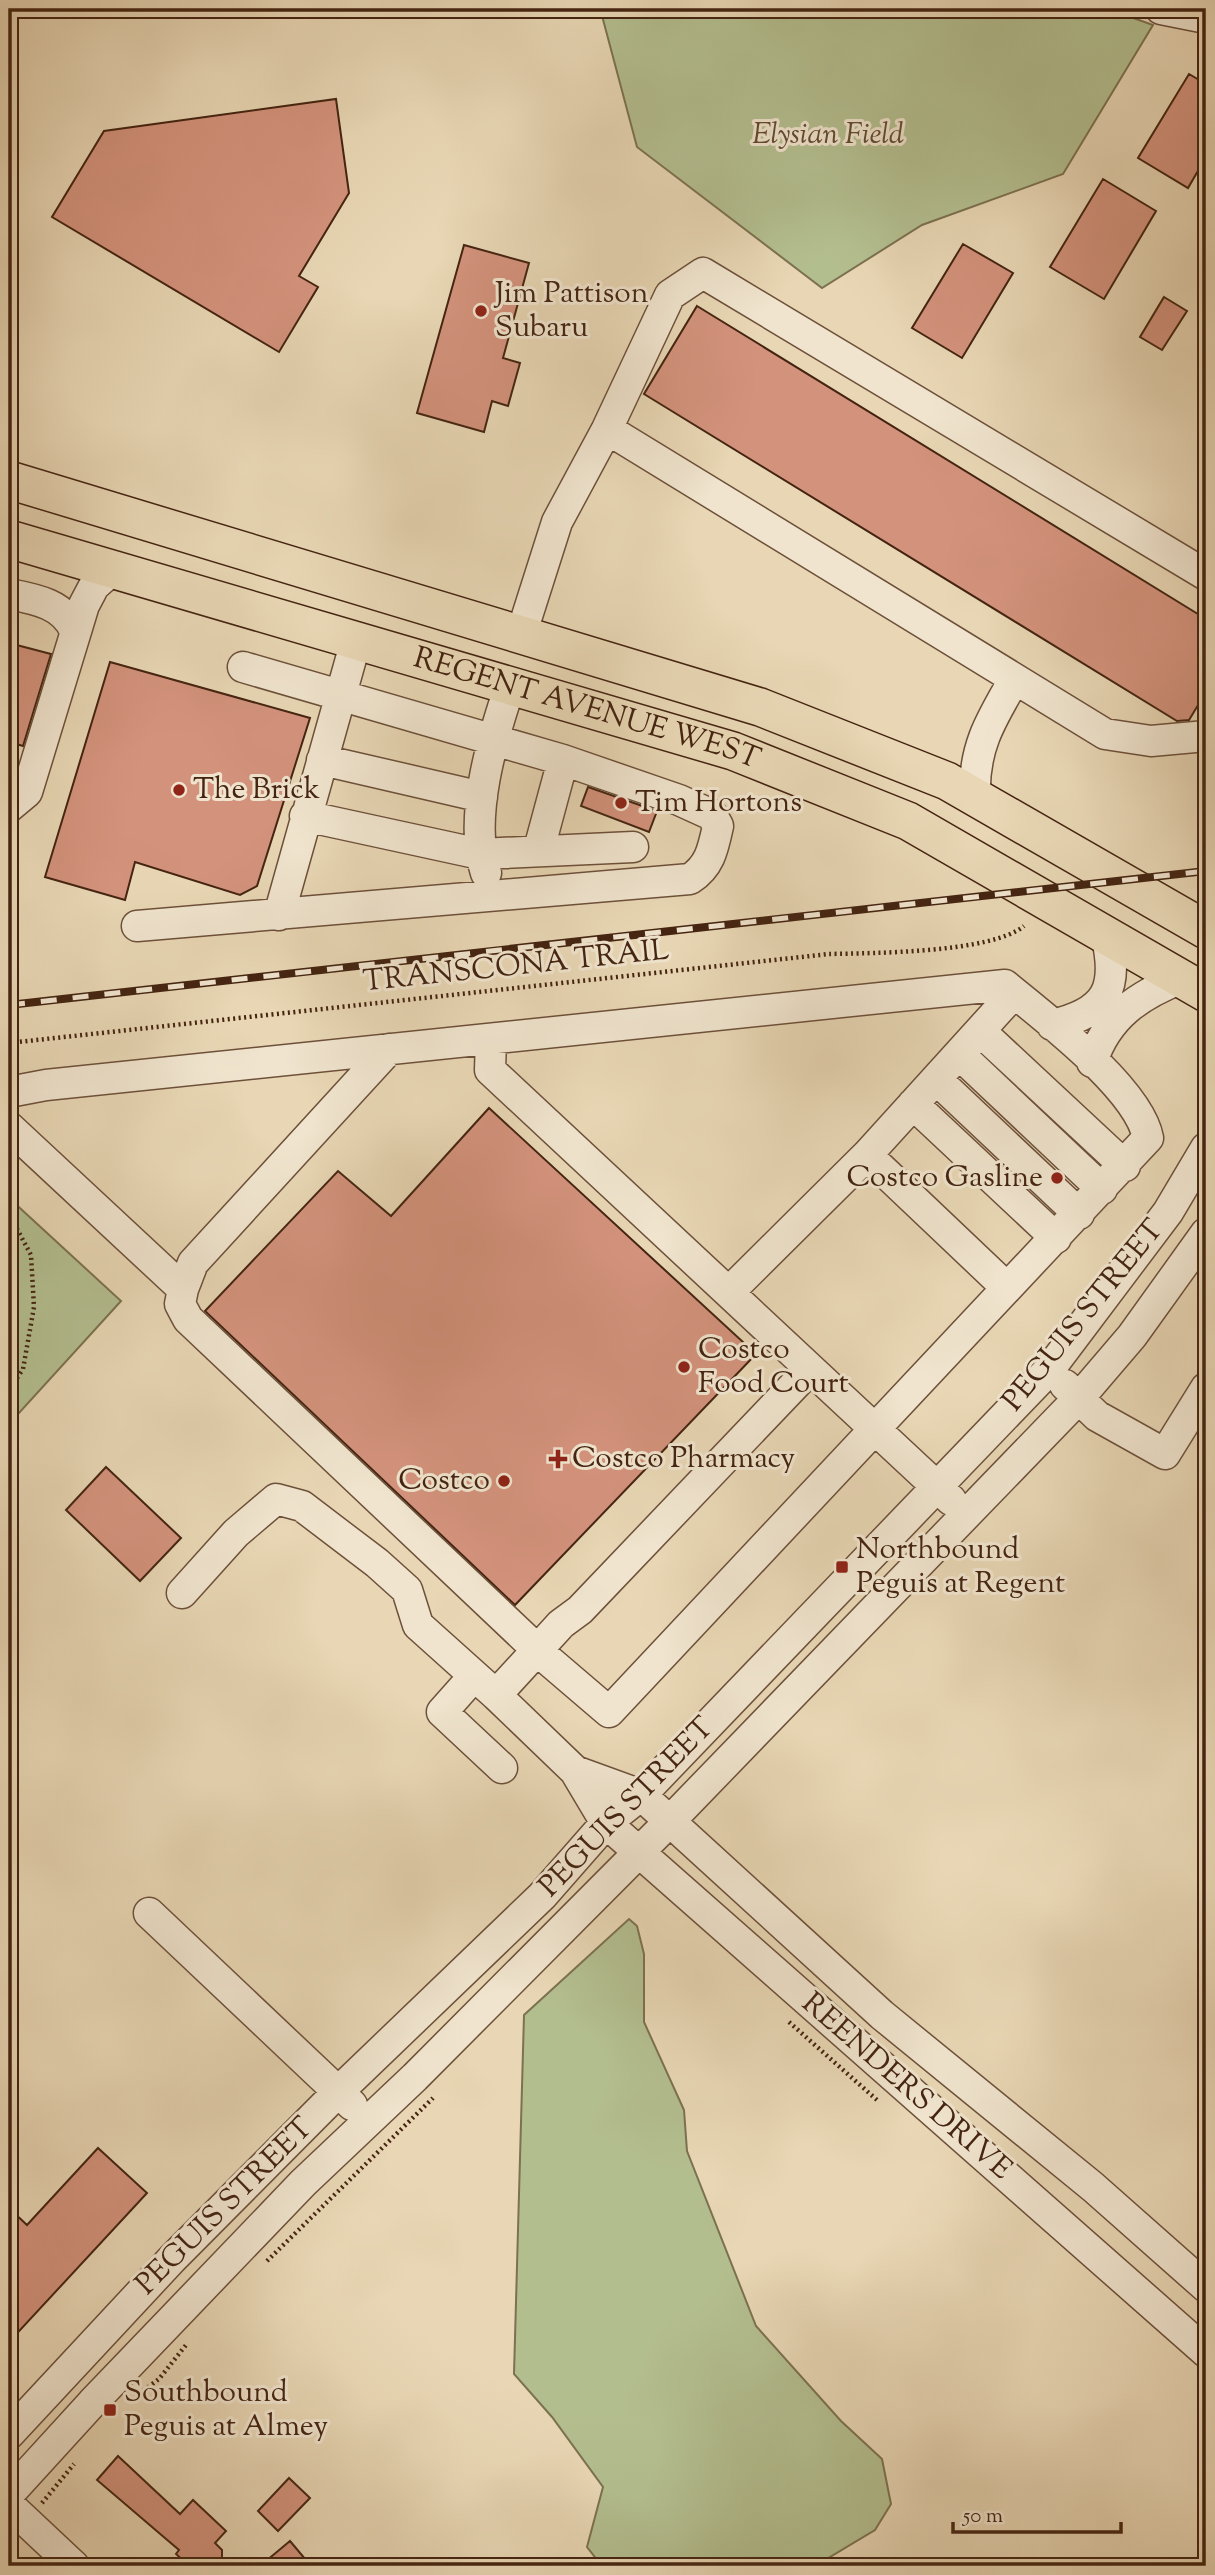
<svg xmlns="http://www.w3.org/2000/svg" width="1215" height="2575" font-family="'Sorts Mill Goudy',serif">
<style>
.green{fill:#b3be8f;stroke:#7c7150;stroke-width:2}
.building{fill:#d3927c;stroke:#442411;stroke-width:2}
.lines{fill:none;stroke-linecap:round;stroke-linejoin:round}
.minor-casing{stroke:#6d503a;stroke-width:33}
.major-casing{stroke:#442411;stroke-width:40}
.path{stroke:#442411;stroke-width:4.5;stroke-dasharray:2 3.5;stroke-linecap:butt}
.minor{stroke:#f0e4ce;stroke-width:30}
.major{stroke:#e8d6b4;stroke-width:37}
.rail-casing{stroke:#442411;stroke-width:8}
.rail{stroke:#f0e4ce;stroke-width:5;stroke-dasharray:16;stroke-linecap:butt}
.poi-dot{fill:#8f2418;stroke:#f0e4ce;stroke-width:2.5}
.labels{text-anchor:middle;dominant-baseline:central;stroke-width:6;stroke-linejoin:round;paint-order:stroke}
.park-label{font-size:30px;font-style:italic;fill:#604a30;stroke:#f0e4ce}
.poi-label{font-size:30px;fill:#442411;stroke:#f0e4ce;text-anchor:start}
.street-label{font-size:30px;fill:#442411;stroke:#f0e4ce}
</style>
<rect width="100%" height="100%" fill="#e8d6b4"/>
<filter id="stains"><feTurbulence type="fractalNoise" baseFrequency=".00286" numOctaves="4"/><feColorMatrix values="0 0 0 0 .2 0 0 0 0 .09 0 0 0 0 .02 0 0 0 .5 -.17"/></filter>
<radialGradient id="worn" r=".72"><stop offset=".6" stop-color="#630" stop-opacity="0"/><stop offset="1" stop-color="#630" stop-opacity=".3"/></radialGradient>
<!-- green -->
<path class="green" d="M603,9H1108L1153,25L1063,174L922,225L822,288L637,147L601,12Z
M9,1198L121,1301L9,1424Z
M629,1919L637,1926L644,1954V2022L684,2110L687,2151L756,2326L841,2421L882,2459L891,2504L875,2530L815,2566H602L587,2547L603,2487L552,2417L514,2374L524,2015Z"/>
<!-- building -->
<path class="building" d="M1189,74L1206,84V157L1188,188L1138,158Z
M336,99L349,193L299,276L318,287L279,352L52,217L104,131Z
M1103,179L1156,211L1104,299L1050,267Z
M963,244L1013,273L962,358L912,328Z
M464,245L529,263L503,358L520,363L508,406L492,401L484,432L417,413Z
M1164,297L1187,311L1162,350L1140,337Z
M697,306L1206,619V692L1189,720L1177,721L644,394Z
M9,643L51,654L23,746L9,742Z
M110,662L310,718L257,886L240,895L135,862L125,900L45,877Z
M588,787L657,811L649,832L581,806Z
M489,1108L756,1354L515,1605L205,1311L338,1171L391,1216Z
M106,1467L181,1538L140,1581L66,1510Z
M98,2148L147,2193L9,2342V2208L27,2225Z
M118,2456L180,2514L193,2500L226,2531L215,2543L222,2550V2557L213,2566H189L176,2554L179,2550L97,2480Z
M289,2478L310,2498L278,2531L258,2511Z
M290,2541L311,2566H260Z"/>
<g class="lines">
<!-- minor casing -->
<g class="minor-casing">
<path id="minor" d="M1161,9L1206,18
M607,429L670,295L703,273L1206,575
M9,594C35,599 64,604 75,631
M521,635L557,522L607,429L1105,734L1151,741L1206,736
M322,760L482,797
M975,797C973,749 990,721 1014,680
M9,807L27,792L84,605L94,586L112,570
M305,816L480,854L633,847
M539,849L563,760
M486,873C468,819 492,739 510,686
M279,915L356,641
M137,926L690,879C710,866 713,849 718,826L712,815L679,800L563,760L243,667
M1052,1025C1108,1012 1119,988 1106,934
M980,1031L1125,1166
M491,1039L490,1070L951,1500
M959,1054L1102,1189
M1092,1062C1107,1016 1139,995 1182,978
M936,1079L1079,1214
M9,1092L46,1085L1005,985C1045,1018 1139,1089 1148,1138L609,1712L547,1659L188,1319L180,1304L183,1289L9,1127
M913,1104L1056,1238
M867,1155L1007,1288
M183,1289L193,1263L389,1049
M729,1292L867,1155L1014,993
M810,1369L580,1610L561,1624L496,1695L575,1771L641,1795L882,2015L1093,2187L1206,2287
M1065,1385L1097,1416L1165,1454L1206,1388
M182,1593L236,1533L276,1499L302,1506L377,1563L407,1590L418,1625L496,1695
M474,1676L442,1712L502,1768
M575,1771L606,1823L1206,2352
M149,1913L352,2105
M9,2434L172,2259L338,2092L542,1896L606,1823L641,1795L1049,1370L1168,1212L1206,1148
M9,2494L92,2403L303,2183L415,2077L668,1823L1079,1398L1132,1336L1206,1233
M9,2505L74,2566"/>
</g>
<!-- major casing -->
<g class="major-casing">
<g id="major">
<path d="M9,480L760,707L947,781L1206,930"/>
<path id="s1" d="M9,539L733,751L908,821L1206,993"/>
</g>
</g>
<!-- path -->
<path class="path" d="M9,1043L829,954C873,953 991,953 1024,926
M9,1214L31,1255L34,1307L23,1369L9,1390
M789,2022L877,2100
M267,2261L433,2098
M139,2394L159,2379L186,2345
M42,2503L74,2464"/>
<!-- minor -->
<use href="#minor" class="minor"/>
<!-- major -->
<use href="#major" class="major"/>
<!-- rail casing -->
<g class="rail-casing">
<path id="rail" d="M9,1005L1206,871"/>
</g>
<!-- rail -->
<use href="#rail" class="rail"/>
</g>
<!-- markers -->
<g class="poi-dot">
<circle cx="481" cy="311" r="7"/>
<circle cx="179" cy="790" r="7"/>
<circle cx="621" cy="803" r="7"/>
<circle cx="1057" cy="1178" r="7"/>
<circle cx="684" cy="1367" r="7"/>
<path d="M554.5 1448.5h7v7h7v7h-7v7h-7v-7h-7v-7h7z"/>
<circle cx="504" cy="1481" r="7"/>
<rect x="835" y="1560" width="14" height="14" rx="3.5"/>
<rect x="103" y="2403" width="14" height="14" rx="3.5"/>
</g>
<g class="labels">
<!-- park labels -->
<g class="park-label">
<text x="828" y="135">Elysian Field</text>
</g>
<!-- poi labels -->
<g class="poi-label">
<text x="495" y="294">Jim Pattison<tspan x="495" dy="34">Subaru</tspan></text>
<text x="193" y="790">The Brick</text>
<text x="635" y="803">Tim Hortons</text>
<text x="1043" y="1178" text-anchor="end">Costco Gasline</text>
<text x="698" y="1350">Costco<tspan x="698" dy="34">Food Court</tspan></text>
<text x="572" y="1459">Costco Pharmacy</text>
<text x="490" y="1481" text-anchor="end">Costco</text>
<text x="856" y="1550">Northbound<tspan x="856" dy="34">Peguis at Regent</tspan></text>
<text x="124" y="2393">Southbound<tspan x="124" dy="34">Peguis at Almey</tspan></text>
</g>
<!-- street labels -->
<g class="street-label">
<text stroke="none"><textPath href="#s1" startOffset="602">REGENT AVENUE WEST</textPath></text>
<text transform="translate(516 967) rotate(-6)">TRANSCONA TRAIL</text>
<text transform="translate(1084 1316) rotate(-51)">PEGUIS STREET</text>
<text transform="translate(627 1808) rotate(-46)">PEGUIS STREET</text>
<text transform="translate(906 2087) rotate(41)">REENDERS DRIVE</text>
<text transform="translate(225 2207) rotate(-45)">PEGUIS STREET</text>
</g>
</g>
<!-- margin -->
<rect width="1215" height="2575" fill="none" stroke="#e8d6b4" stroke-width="35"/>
<rect x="10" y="10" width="1194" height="2554" fill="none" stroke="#442411" stroke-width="3.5"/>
<rect x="18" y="18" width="1180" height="2540" fill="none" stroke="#442411" stroke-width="2"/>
<!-- scale -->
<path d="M953 2522v10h168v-10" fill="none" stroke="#442411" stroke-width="3.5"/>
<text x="963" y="2522" font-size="21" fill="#442411" stroke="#f0e4ce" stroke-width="5" paint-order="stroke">50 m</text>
<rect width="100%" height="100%" filter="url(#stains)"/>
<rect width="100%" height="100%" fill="url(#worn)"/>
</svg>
